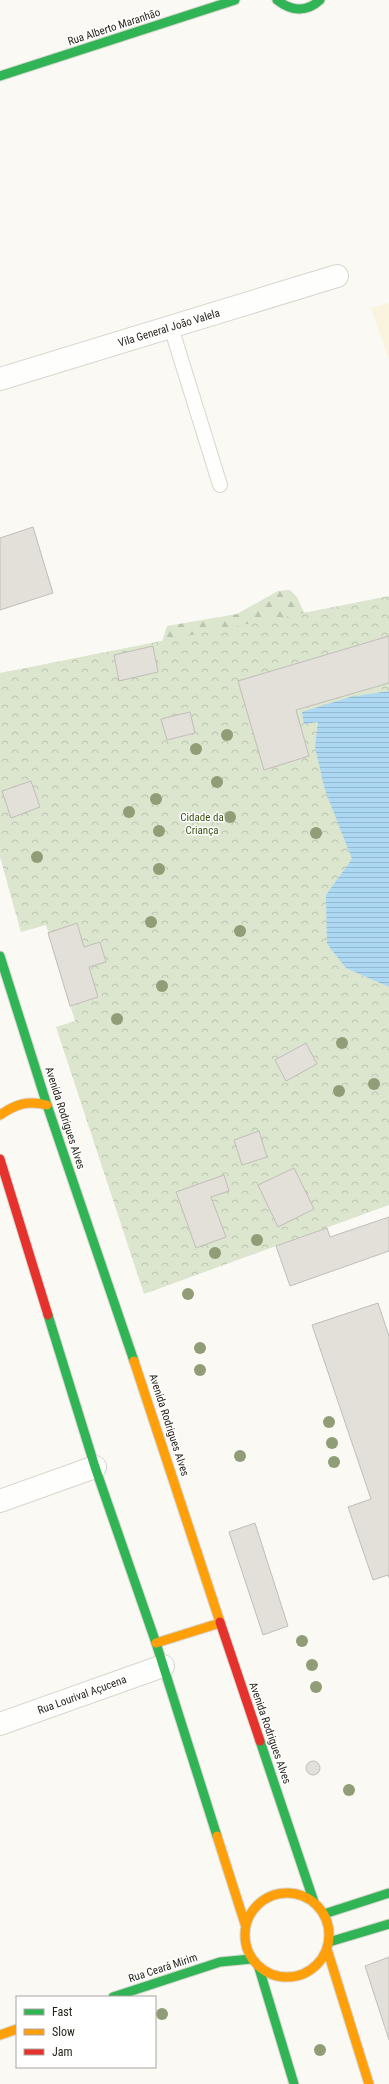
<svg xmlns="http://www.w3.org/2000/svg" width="389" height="2084" font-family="'Roboto Condensed',sans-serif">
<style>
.built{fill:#faf4df}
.forest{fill:url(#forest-firs)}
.park{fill:url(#park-crowns)}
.water{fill:url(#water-rules)}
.building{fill:#e2e0d8;stroke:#c0beb7}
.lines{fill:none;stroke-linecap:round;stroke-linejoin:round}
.lane-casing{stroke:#d7d6ce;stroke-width:16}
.street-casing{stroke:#d7d6ce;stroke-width:24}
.fast-casing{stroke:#d7d6ce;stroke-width:11}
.slow-casing{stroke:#d7d6ce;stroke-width:11}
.jam-casing{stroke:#d7d6ce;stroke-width:11}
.lane{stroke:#fefefd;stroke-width:14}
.street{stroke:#fefefd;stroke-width:22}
.fast{stroke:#30b455;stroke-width:9}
.slow{stroke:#ff9f0a;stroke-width:9}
.jam{stroke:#e5322d;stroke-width:9}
.tree{fill:#909d77}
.labels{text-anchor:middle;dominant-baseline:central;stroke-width:3;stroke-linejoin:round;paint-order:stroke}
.street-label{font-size:11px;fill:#221f15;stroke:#fff}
.park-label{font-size:11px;fill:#3a5111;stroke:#fff}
</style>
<defs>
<pattern id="forest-firs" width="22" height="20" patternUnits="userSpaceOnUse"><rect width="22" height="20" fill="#dce5ce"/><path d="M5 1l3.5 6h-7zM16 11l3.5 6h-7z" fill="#bcc4b0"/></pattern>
<pattern id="park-crowns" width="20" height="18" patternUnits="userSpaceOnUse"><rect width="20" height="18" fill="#dce5ce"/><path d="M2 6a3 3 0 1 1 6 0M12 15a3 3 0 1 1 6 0" fill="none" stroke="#bcc4b0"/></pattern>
<pattern id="water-rules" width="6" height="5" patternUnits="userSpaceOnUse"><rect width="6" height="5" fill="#acd8f3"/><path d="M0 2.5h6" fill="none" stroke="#94b9cf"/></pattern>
</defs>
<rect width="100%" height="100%" fill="#faf9f4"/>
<!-- built -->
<path class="built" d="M389,303V360L371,308Z"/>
<!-- forest -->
<path class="forest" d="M290,590L297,597L306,617L159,651L167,626L237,614L278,591Z"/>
<!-- park -->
<path class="park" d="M389,596V1205L144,1294L56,1027L75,1021L46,925L21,932L0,857V673Z"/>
<!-- water -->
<path class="water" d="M389,691V987L346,968L327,944L326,895L352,859L325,790L315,747L318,722L304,724L302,712L350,697Z"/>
<!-- building -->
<path class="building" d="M33,527L53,593L0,610V538Z
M389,636V683L296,710L309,756L264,770L238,681Z
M153,646L158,672L119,681L114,655Z
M190,712L195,733L167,740L161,719Z
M31,781L40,807L11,818L2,791Z
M77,923L84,947L100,942L106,962L89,967L98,997L70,1006L48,933Z
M306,1043L317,1064L286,1081L275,1060Z
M259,1131L267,1157L242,1165L234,1140Z
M294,1168L314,1209L278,1227L258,1185Z
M224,1175L229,1191L211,1197L226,1237L196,1248L176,1192Z
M389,1217V1251L290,1286L276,1246L327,1228L330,1237Z
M378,1303L389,1336V1578L388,1575L373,1580L348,1507L371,1499L312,1325Z
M255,1523L288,1626L263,1635L229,1532Z
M306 1768a7 7 0 1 1 14 0a7 7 0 1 1-14 0Z
M389,1957V2040L365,1966Z"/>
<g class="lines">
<!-- lane casing -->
<g class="lane-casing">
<path id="lane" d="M171,327L220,485"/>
</g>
<!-- street casing -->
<g class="street-casing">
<path id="street" d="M0,379L337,276
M0,1501L95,1467
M0,1724L163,1666"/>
</g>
<!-- fast casing -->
<g class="fast-casing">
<path id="fast" d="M277,0C291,11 306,13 320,0
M0,76L235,0
M0,956L47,1105L134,1361
M48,1315L95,1467L156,1643L217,1836
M260,1741L314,1902
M324,1914L389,1893
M329,1942L389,1924
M259,1968L294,2084
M113,1997L220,1962L251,1959"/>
</g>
<!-- slow casing -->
<g class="slow-casing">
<path id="slow" d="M0,1115C16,1104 28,1100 47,1105
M134,1361L220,1622
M156,1643L220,1623
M217,1836L245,1924
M245 1935a42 42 0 1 1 84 0a42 42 0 1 1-84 0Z
M327,1949L369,2084
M0,2035L17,2029"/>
</g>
<!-- jam casing -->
<g class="jam-casing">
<path id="jam" d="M0,1159L48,1315
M220,1622L260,1741"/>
</g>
<!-- lane -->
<use href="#lane" class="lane"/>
<!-- street -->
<use href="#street" class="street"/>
<!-- fast -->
<use href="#fast" class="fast"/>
<!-- slow -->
<use href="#slow" class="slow"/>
<!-- jam -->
<use href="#jam" class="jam"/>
</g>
<!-- trees -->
<g class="tree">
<circle cx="227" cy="735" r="6"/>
<circle cx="196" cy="749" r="6"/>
<circle cx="217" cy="782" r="6"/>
<circle cx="156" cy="799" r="6"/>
<circle cx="129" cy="812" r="6"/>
<circle cx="230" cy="817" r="6"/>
<circle cx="159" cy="831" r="6"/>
<circle cx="316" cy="833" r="6"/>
<circle cx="37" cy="857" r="6"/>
<circle cx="159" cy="869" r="6"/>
<circle cx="151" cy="922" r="6"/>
<circle cx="240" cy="931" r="6"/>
<circle cx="162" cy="986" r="6"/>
<circle cx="117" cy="1019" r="6"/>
<circle cx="342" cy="1043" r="6"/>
<circle cx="374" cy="1084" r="6"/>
<circle cx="339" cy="1091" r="6"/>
<circle cx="257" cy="1240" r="6"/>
<circle cx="215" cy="1253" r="6"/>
<circle cx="188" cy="1294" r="6"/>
<circle cx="200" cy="1348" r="6"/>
<circle cx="200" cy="1370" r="6"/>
<circle cx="329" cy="1422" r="6"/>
<circle cx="332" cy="1443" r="6"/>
<circle cx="240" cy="1456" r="6"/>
<circle cx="334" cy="1462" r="6"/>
<circle cx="302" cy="1641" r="6"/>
<circle cx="312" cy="1665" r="6"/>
<circle cx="316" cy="1687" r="6"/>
<circle cx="349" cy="1790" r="6"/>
<circle cx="162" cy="2014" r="6"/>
<circle cx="320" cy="2050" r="6"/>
</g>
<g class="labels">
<!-- street labels -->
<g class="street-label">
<text transform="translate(114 27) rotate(-18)">Rua Alberto Maranhão</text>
<text transform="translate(169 328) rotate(-17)">Vila General João Valela</text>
<text transform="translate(65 1118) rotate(72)">Avenida Rodrigues Alves</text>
<text transform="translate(169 1425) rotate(72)">Avenida Rodrigues Alves</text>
<text transform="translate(82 1695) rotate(-20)">Rua Lourival Açucena</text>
<text transform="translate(270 1733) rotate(71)">Avenida Rodrigues Alves</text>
<text transform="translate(163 1968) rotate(-18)">Rua Ceará Mirim</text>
</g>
<!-- park labels -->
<g class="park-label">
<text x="202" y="817">Cidade da<tspan x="202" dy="13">Criança</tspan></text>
</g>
</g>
<!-- legend -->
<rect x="16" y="1996" width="140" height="72" fill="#ffffff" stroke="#a7a5a1"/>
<rect x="24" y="2009" width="20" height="6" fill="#30b455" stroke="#a7a5a1"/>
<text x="52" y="2016" font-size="12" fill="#221f15">Fast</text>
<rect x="24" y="2029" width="20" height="6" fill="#ff9f0a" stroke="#a7a5a1"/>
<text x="52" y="2036" font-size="12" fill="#221f15">Slow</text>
<rect x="24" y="2049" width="20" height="6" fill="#e5322d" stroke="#a7a5a1"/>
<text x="52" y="2056" font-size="12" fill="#221f15">Jam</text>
</svg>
